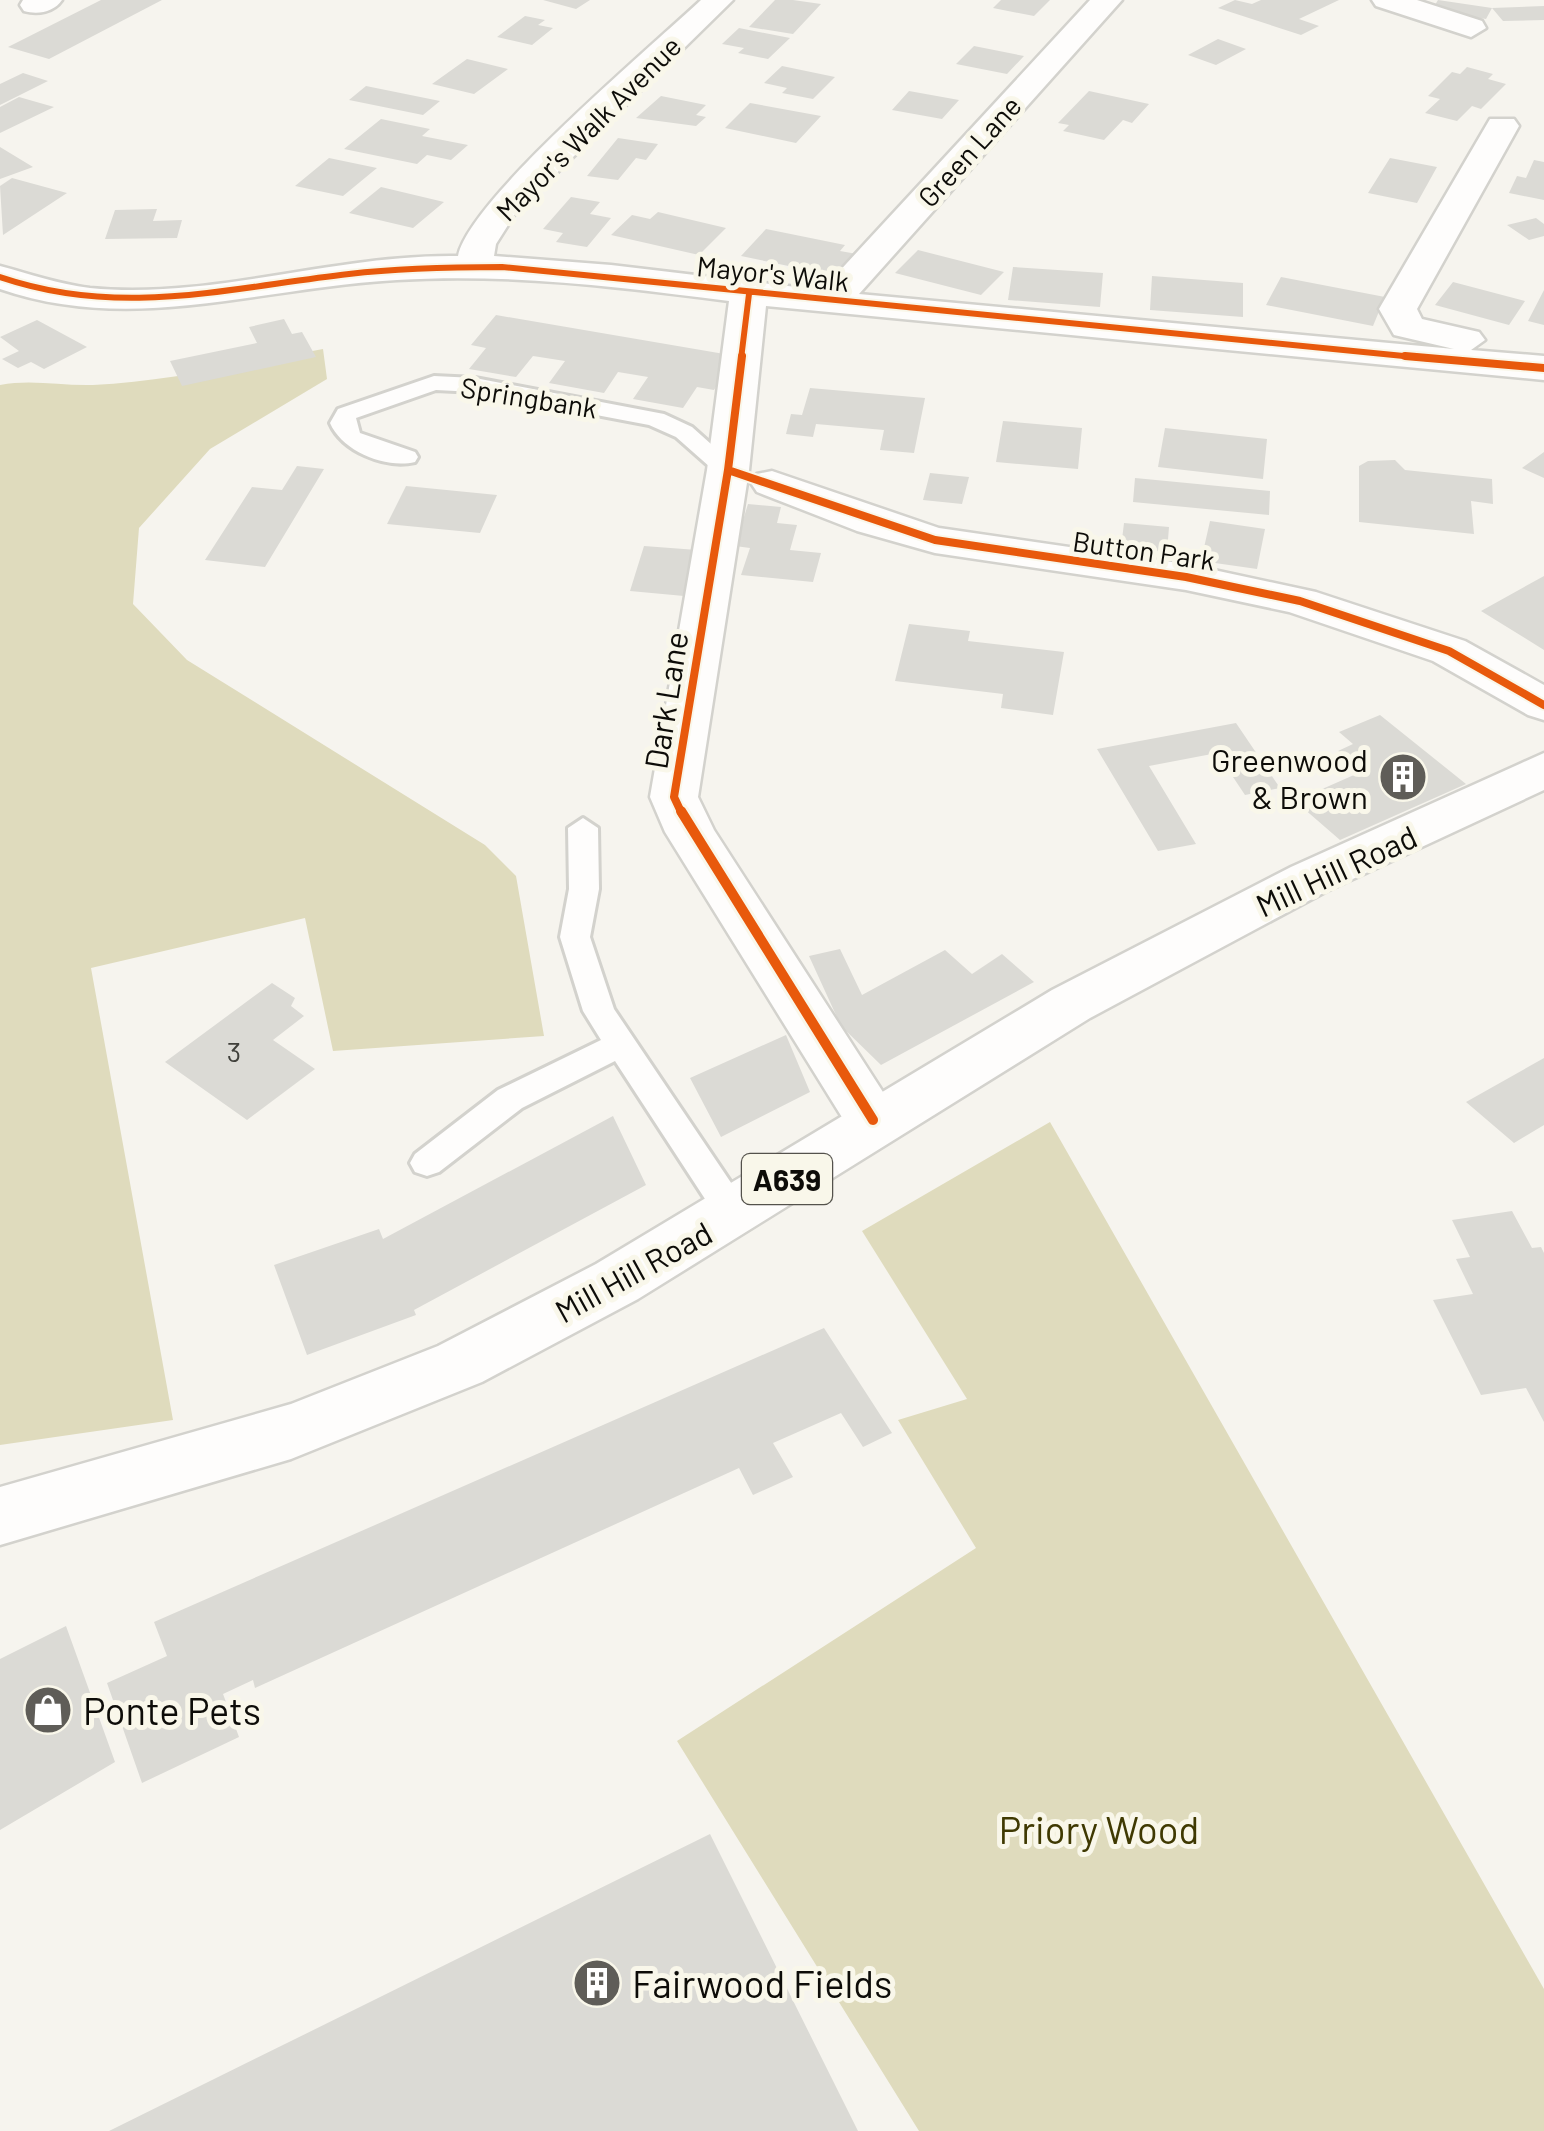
<svg xmlns="http://www.w3.org/2000/svg" width="1544" height="2131" font-family="Barlow,sans-serif">
<style>
.green{fill:#dfdbbd}
.building{fill:#dbdad5}
.lines{fill:none;stroke-linecap:round;stroke-linejoin:round}
.service-casing{stroke:#d3d2cd;stroke-width:6}
.minor-casing{stroke:#d3d2cd;stroke-width:5}
.trunk-casing{stroke:#d3d2cd;stroke-width:5}
.service{fill:#fefdfc;fill-rule:evenodd}
.minor{fill:#fefdfc;fill-rule:evenodd}
.trunk{fill:#fefdfc;fill-rule:evenodd}
.cycleway-far2-casing{stroke:#f9f7ea;stroke-width:10}
.cycleway-far1-casing{stroke:#f9f7ea;stroke-width:12}
.cycleway-casing{stroke:#f9f7ea;stroke-width:16}
.cycleway-far2{stroke:#e8590c;stroke-width:6}
.cycleway-far1{stroke:#e8590c;stroke-width:8}
.cycleway{stroke:#e8590c;stroke-width:10}
.labels{text-anchor:middle;dominant-baseline:central;stroke-width:10;stroke-linejoin:round;paint-order:stroke}
.far-street-label{font-size:28px;fill:#0d0c08;stroke:#f9f7ea}
.number-label{font-size:28px;fill:#40403b}
.shield{fill:#f9f7ea;stroke:#54524c;stroke-width:2.5}
.shield-label{font-size:30px;font-weight:bold;fill:#0d0c08}
.street-label{font-size:32px;fill:#0d0c08;stroke:#f9f7ea}
.poi-label{font-size:32px;fill:#0d0c08;stroke:#f9f7ea;text-anchor:end}
.near-poi-label{font-size:38px;fill:#0d0c08;stroke:#f9f7ea;text-anchor:start}
.near-park-label{font-size:38px;fill:#3f3902;stroke:#f9f7ea}
</style>
<rect width="100%" height="100%" fill="#f6f4ee"/>
<!-- green -->
<path class="green" d="M323,349L327,379L210,449L139,528L133,604L187,660L485,845L516,876L544,1036L333,1051L305,918L91,968L173,1420L0,1445V385C32,379 61,386 93,385C170,381 247,363 323,349Z
M1050,1122L1544,1989V2131H919L677,1741L976,1548L898,1420L967,1399L862,1231Z"/>
<!-- building -->
<path class="building" d="M101,0H162L49,59L8,47Z
M543,0H590L576,9Z
M775,0H793L821,4L793,34L749,27Z
M1001,0H1050L1034,16L993,8Z
M1235,0L1252,4L1261,0H1339L1299,19L1319,26L1301,35L1218,8Z
M1438,0L1492,8L1544,6V20L1503,21L1492,8L1486,19L1432,10Z
M525,16L545,20L538,25L553,28L532,45L497,37Z
M739,28L790,38L768,59L738,53L744,48L722,44Z
M1218,39L1246,49L1216,65L1188,55Z
M974,46L1024,56L1007,74L956,64Z
M467,59L508,69L474,94L432,84Z
M782,66L835,77L813,99L782,93L787,88L764,83Z
M1467,67L1493,74L1488,79L1506,84L1481,109L1472,106L1457,121L1425,113L1440,99L1428,96L1452,72L1460,74Z
M23,73L48,81L0,105V84Z
M366,86L440,101L423,115L349,100Z
M909,91L959,100L942,119L892,110Z
M1089,91L1149,104L1132,123L1123,120L1104,140L1063,131L1069,125L1058,123Z
M661,96L706,105L696,115L706,117L696,126L636,118Z
M19,97L54,107L0,133V107Z
M750,103L821,116L796,143L725,128Z
M381,119L430,129L422,136L468,145L451,160L427,155L417,164L344,149Z
M618,138L658,144L646,160L636,158L618,180L587,176Z
M0,147L33,167L0,179Z
M329,158L377,168L343,196L295,186Z
M1390,158L1437,167L1417,203L1368,193Z
M1534,160L1544,162V200L1509,193L1517,176L1526,178Z
M12,178L67,193L3,235L0,186Z
M381,187L444,202L413,228L349,213Z
M571,197L600,202L590,214L611,218L587,247L556,242L563,233L543,229Z
M157,209L153,221L182,220L177,238L105,239L115,210Z
M658,212L726,228L699,255L611,235L632,215L650,219Z
M1536,218L1544,224V236L1529,240L1507,225Z
M766,229L845,245L840,251L857,254L845,269L834,266L827,274L741,256Z
M918,250L1004,272L981,295L895,273Z
M1013,267L1103,273L1100,307L1008,300Z
M1152,276L1243,283V317L1150,310Z
M1281,277L1385,297L1373,326L1266,305Z
M1453,282L1525,301L1509,325L1435,305Z
M1544,290V325L1528,321Z
M496,315L736,356L714,390L697,387L683,408L633,399L648,377L618,372L604,393L549,383L565,361L533,356L516,377L469,369L486,348L471,345Z
M284,319L292,334L302,332L316,357L182,386L170,361L257,343L249,327Z
M37,320L87,347L44,369L31,362L18,368L2,359L19,351L0,337Z
M810,388L925,398L914,453L880,450L884,430L816,424L813,437L786,434L791,414L802,415Z
M1003,421L1082,428L1078,469L996,462Z
M1165,428L1267,439L1263,479L1158,467Z
M1544,452V478L1522,468Z
M1395,460L1405,470L1492,479L1493,504L1471,501L1474,534L1359,522V466L1368,461Z
M297,466L324,469L265,567L205,560L252,487L282,490Z
M930,473L969,477L962,504L923,500Z
M1135,478L1270,491L1269,515L1133,502Z
M406,486L497,495L480,533L387,524Z
M748,504L781,507L777,523L797,525L790,550L821,553L813,582L741,575L750,548L735,546Z
M1210,521L1265,529L1257,569L1201,561Z
M1124,523L1169,527L1167,552L1121,548Z
M644,546L697,550L684,596L630,591Z
M1544,576V650L1481,611Z
M909,624L970,631L968,641L1064,652L1053,715L1001,708L1003,694L895,681Z
M1380,715L1466,784L1340,840L1295,801L1363,771L1338,751L1353,744L1339,732Z
M1236,723L1280,788L1245,795L1217,753L1149,766L1196,844L1158,851L1097,749Z
M840,949L862,995L945,950L972,974L1002,954L1034,982L881,1065L841,1026L809,956Z
M272,983L295,998L291,1006L304,1016L273,1040L315,1069L247,1120L165,1062Z
M786,1035L810,1092L721,1137L690,1078Z
M1544,1058V1125L1514,1143L1466,1102Z
M613,1116L646,1185L414,1310L416,1315L307,1355L274,1265L379,1229L383,1239Z
M1512,1211L1532,1248L1541,1247L1544,1253V1422L1526,1388L1481,1395L1433,1300L1473,1294L1456,1259L1470,1257L1452,1220Z
M824,1328L892,1433L863,1447L841,1413L773,1443L793,1477L753,1495L739,1468L255,1688L253,1680L223,1694L239,1737L142,1783L107,1683L167,1656L154,1622Z
M66,1626L115,1762L0,1830V1659Z
M710,1834L858,2131H109Z"/>
<g class="lines">
<!-- service casing -->
<g class="service-casing">
<path id="service" d="M434,376L475,378L664,414L692,427L740,470L728,477L719,475L676,437L649,425L475,392L436,390L356,418L360,433L415,452L418,457L415,462C385,469 342,451 330,423L338,409Z
M583,818L598,828L599,889L590,937L614,1009L746,1205L751,1215L746,1225L734,1229L722,1225L615,1061L522,1108L439,1172L427,1176L415,1172L410,1163L415,1154L498,1090L601,1040L583,1011L560,937L569,889L568,828Z"/>
</g>
<!-- minor casing -->
<g class="minor-casing">
<path id="minor" d="M23,0H62C54,12 38,15 24,11L20,5Z
M701,0H733L515,214L496,244L494,256L611,265L822,290L1090,0H1122L859,294L1454,349L1394,335L1379,309L1490,119H1514L1519,126L1417,309L1422,319L1479,332L1485,340L1471,350L1544,356V380L766,306L749,470L698,797L714,830L901,1120L893,1135L873,1141L853,1135L665,832L650,797L707,470L729,301C619,287 509,273 397,280C262,287 133,335 0,289V266C30,274 58,284 90,288C212,300 335,254 458,256C469,200 651,47 701,0Z
M1372,0H1417L1482,21L1486,28L1471,37L1376,6Z
M772,471L939,528L1186,564L1316,592L1465,641L1544,685V720L1528,715L1433,661L1289,612L1186,590L935,553L857,531L757,492L751,483L757,474Z"/>
</g>
<!-- trunk casing -->
<g class="trunk-casing">
<path id="trunk" d="M1544,753V790L1327,891L1090,1018L638,1299L482,1382L291,1459L0,1545V1487L291,1404L438,1346L596,1264L1052,990L1291,867Z"/>
</g>
<!-- service -->
<use href="#service" class="service"/>
<!-- minor -->
<use href="#minor" class="minor"/>
<!-- trunk -->
<use href="#trunk" class="trunk"/>
<!-- cycleway-far2 casing -->
<g class="cycleway-far2-casing">
<path id="cycleway-far2" d="M0,277C121,318 226,288 349,274C400,268 451,267 502,267L1434,359
M741,359L749,294"/>
</g>
<!-- cycleway-far1 casing -->
<g class="cycleway-far1-casing">
<path id="cycleway-far1" d="M1405,356L1544,368
M728,470L935,540L1186,577L1300,601L1449,651L1544,705
M682,814L674,797L728,470L742,356"/>
</g>
<!-- cycleway casing -->
<g class="cycleway-casing">
<path id="cycleway" d="M681,811L873,1120"/>
</g>
<!-- cycleway-far2 -->
<use href="#cycleway-far2" class="cycleway-far2"/>
<!-- cycleway-far1 -->
<use href="#cycleway-far1" class="cycleway-far1"/>
<!-- cycleway -->
<use href="#cycleway" class="cycleway"/>
</g>
<!-- icons -->
<defs>
<g id="building-disc" transform="scale(2.5)"><circle r="9.5" fill="#5f5d58" stroke="#f9f7ea"/><path d="M-4-6H4V6H1V3H-1V6H-4ZM-2.5-4.3h1.7v1.8h-1.7ZM.8-4.3h1.7v1.8H.8ZM-2.5-1h1.7V.8h-1.7ZM.8-1h1.7V.8H.8Z" fill="#fff"/></g>
<g id="shop-disc" transform="scale(2.5)"><circle r="9.5" fill="#5f5d58" stroke="#f9f7ea"/><path d="M-5-2.5h2.3a2.7 3.5 0 0 1 5.4 0H5L5.5 6h-11ZM-1.5-2.5h3a1.5 2.3 0 0 0-3 0Z" fill="#fff"/></g>
</defs>
<g fill-rule="evenodd">
<use href="#building-disc" x="1403" y="777"/>
<use href="#shop-disc" x="48" y="1710"/>
<use href="#building-disc" x="597" y="1983"/>
</g>
<g class="labels">
<!-- far-street labels -->
<g class="far-street-label">
<text transform="translate(588 128) rotate(-45)">Mayor's Walk Avenue</text>
<text transform="translate(969 151) rotate(-48)">Green Lane</text>
<text transform="translate(773 273) rotate(6)">Mayor's Walk</text>
<text transform="translate(529 397) rotate(9)">Springbank</text>
<text transform="translate(1144 550) rotate(8)">Button Park</text>
</g>
<!-- number labels -->
<g class="number-label">
<text x="234" y="1051">3</text>
</g>
<!-- shield labels -->
<rect class="shield" x="742" y="1154" width="90" height="50" rx="8"/>
<g class="shield-label">
<text x="787" y="1179">A639</text>
</g>
<!-- street labels -->
<g class="street-label">
<text transform="translate(665 700) rotate(-81)">Dark Lane</text>
<text transform="translate(1336 870) rotate(-25)">Mill Hill Road</text>
<text transform="translate(633 1271) rotate(-29)">Mill Hill Road</text>
</g>
<!-- poi labels -->
<g class="poi-label">
<text x="1368" y="759">Greenwood<tspan x="1368" dy="37">&amp; Brown</tspan></text>
</g>
<!-- near-poi labels -->
<g class="near-poi-label">
<text x="83" y="1710">Ponte Pets</text>
<text x="632" y="1983">Fairwood Fields</text>
</g>
<!-- near-park labels -->
<g class="near-park-label">
<text x="1099" y="1829">Priory Wood</text>
</g>
</g>
</svg>
